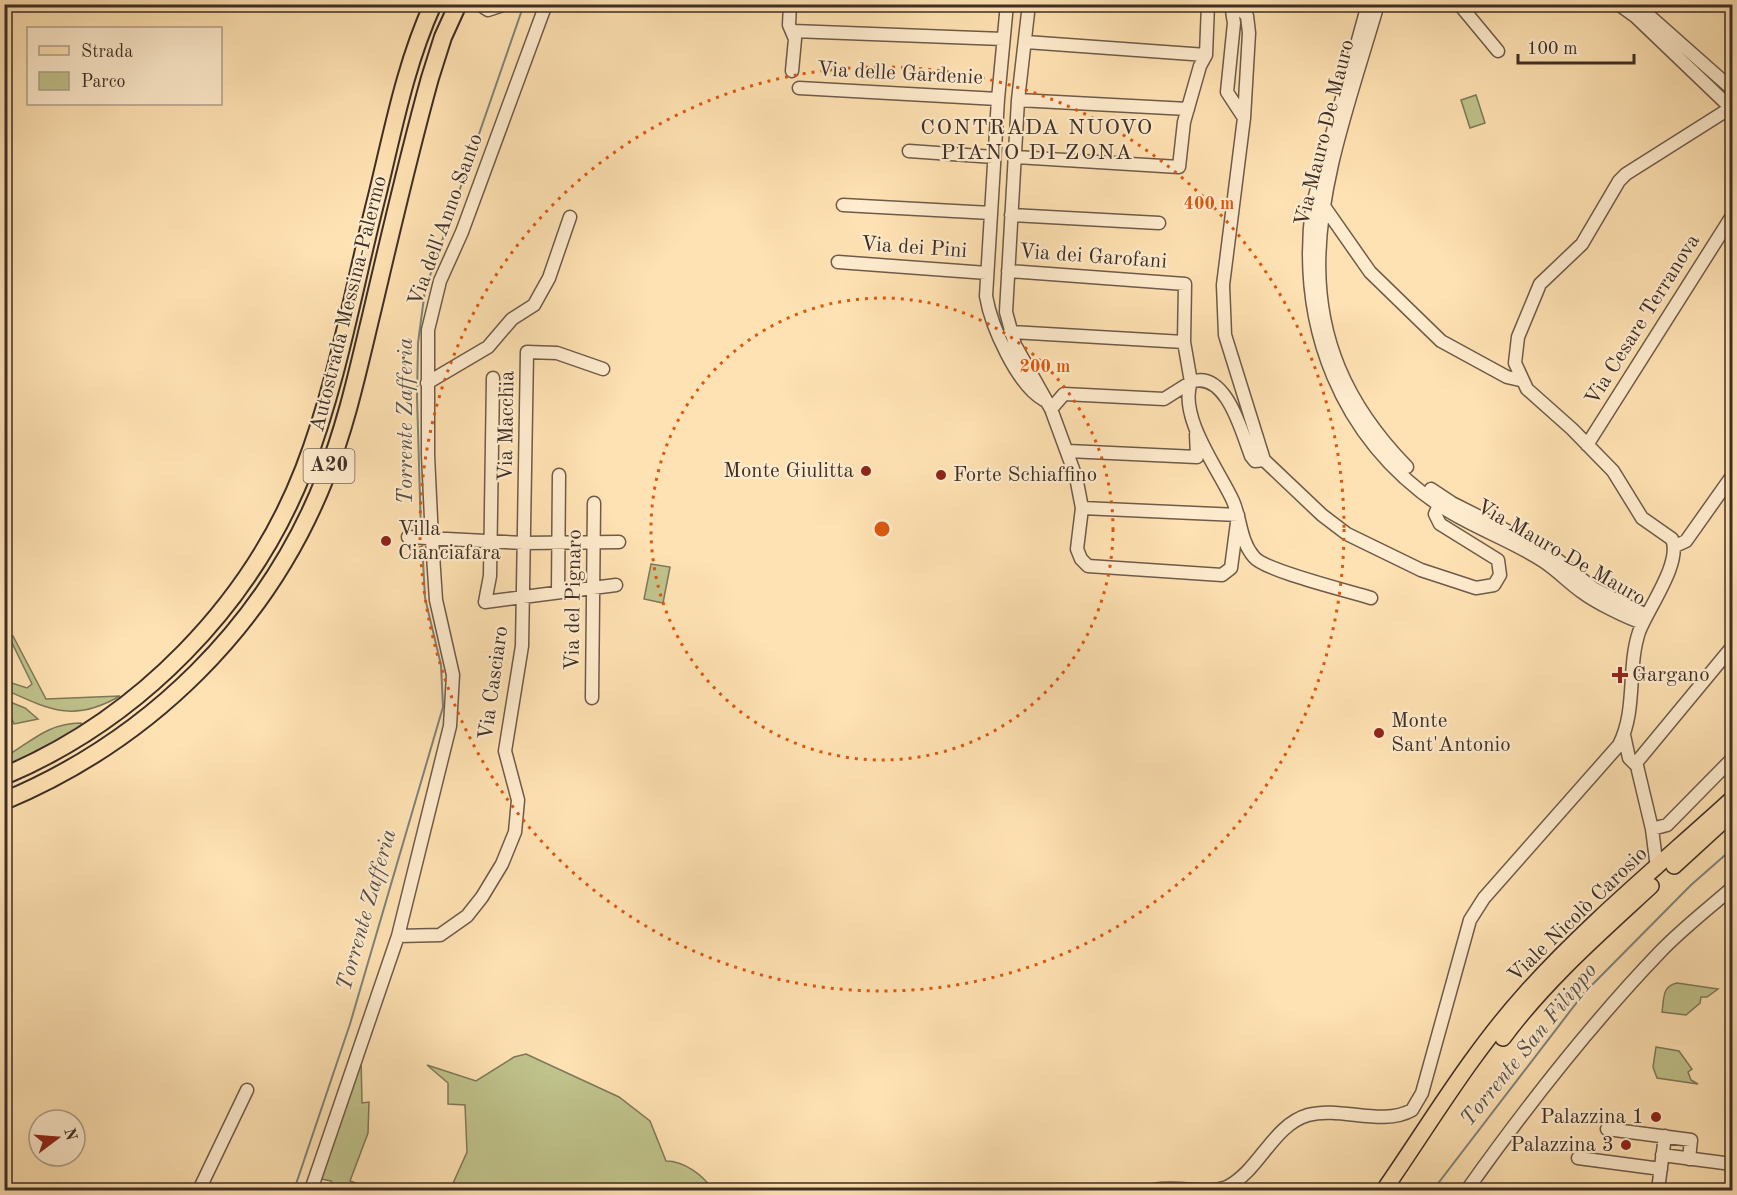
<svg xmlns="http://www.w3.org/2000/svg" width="1737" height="1195" font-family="'Old Standard TT',serif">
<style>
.green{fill:#c0c38c;stroke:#7e785a;stroke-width:1.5}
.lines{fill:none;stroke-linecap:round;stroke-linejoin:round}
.stream{stroke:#7c837e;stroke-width:2}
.minor-casing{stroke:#6e5b4a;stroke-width:15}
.major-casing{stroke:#3d2e27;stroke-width:18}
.highway-casing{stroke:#3d2e27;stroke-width:20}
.minor{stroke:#ffecce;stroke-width:12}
.major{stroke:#ffe2b3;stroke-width:15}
.highway{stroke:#ffe2b3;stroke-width:16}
.ring{fill:none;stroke:#df570d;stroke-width:3;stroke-dasharray:3 6}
.poi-dot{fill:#8f2418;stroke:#ffecce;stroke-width:2}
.labels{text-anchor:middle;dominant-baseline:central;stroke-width:4.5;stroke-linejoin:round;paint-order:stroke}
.shield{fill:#ffecce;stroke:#776759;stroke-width:1.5}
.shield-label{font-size:20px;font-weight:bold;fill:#3d2e27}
.street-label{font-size:21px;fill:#3d2e27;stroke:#ffecce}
.poi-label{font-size:21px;fill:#3d2e27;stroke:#ffecce;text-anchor:start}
.neighbourhood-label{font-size:22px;letter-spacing:1.5px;fill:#3d2e27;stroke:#ffecce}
.water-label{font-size:22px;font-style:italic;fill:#57514b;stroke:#ffecce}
.centre{fill:#df570d;stroke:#ffecce;stroke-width:3}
.ring-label{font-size:18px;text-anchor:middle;font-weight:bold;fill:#df570d;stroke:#ffecce;stroke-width:4.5;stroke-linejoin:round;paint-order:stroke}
</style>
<rect width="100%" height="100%" fill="#ffe2b3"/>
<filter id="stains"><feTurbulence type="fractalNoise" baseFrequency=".00333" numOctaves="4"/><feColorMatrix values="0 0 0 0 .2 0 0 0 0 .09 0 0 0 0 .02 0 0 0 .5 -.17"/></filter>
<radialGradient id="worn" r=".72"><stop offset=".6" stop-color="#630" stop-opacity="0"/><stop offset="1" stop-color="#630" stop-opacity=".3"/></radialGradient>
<!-- green -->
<path class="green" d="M1476,95L1485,123L1470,128L1461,100Z
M651,564L670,567L663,603L644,599Z
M13,636L46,699L120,696C75,722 52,711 8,691L7,687L12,683L27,688L32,684L12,643L5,646V640Z
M10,702L25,708L38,719L14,724L5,703Z
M81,723L82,727L5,767V757C31,742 48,723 81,723Z
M1677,983L1718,989L1707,997H1701L1700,1003L1686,1015L1662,1012C1664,999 1662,986 1677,983Z
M1656,1047L1679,1051L1692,1069L1688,1072L1691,1080L1698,1084L1657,1078L1653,1067Z
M526,1054L619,1097L650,1121L666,1161C684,1161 703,1175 713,1190H450L467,1152L465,1105L448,1104V1083L427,1065L476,1081L514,1057Z
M361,1056L362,1103L369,1102L368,1133L350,1181L376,1190H336L331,1181L321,1179Z"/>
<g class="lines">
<!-- stream -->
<path class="stream" d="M421,533L417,396L418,343L425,290L524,4
M294,1190L350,1024L443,707L441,665L425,598L422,542
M1433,1190L1584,993L1691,885L1732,849"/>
<!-- minor casing -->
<g class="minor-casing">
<path id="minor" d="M479,4L488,10L506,4
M790,4L789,25L795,39L792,71
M1007,4L998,99L986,296C991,326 1017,385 1044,400
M1029,4L1018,100L1006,312L1015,345L1051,409L1076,477L1082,508L1077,549L1081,559L1088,566L1222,575L1231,568L1238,515L1082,508
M1231,4L1234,23L1227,92L1244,118
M1235,4L1247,16L1249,33L1244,118L1223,285L1225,335L1264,460L1322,515L1347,534L1421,570L1476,588L1494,585L1500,575L1498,560L1440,524L1435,514L1439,505
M1368,4L1312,207C1297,326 1340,439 1442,507C1474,528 1511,540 1543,561C1557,570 1569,583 1582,592C1595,602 1627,618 1643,623
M1378,4C1328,175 1263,320 1407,467
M1459,4L1498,51
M1618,4L1636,17L1732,109
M1636,4L1732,89
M793,31L1003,39
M1026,42L1206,55
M799,88L998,99
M1018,100L1188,109
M909,151L994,157
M1015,157L1179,167L1184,122L1200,66L1206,55L1208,4
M1321,202L1370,272L1441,341L1507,377L1520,380
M843,205L991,213
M1011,215L1159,223
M838,262L987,273
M1008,271L1185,284L1184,342L1191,382L1164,399L1064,394L1051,409
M1010,332L1184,342
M493,378L490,576L485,602L616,585
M427,383L488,347L512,319L534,305L549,278L570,217
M1587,445L1732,216
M1068,451L1197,457L1196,434
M1264,460L1255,461L1251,456C1242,433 1226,369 1191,382C1178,417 1219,470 1233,501C1241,519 1240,541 1254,557C1265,571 1349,591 1371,598
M1431,489L1452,503L1545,550L1593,588L1646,615
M408,537L524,543L619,542
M1675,546L1686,541L1732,476
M558,592L559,475
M592,698L594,503
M1624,735L1629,758L1637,766L1652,829L1657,868
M1636,763L1732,647
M1652,829L1667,825L1732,759
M398,936L440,935L467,916L482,897L502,864L515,832L518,800L505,751L522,646L527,352L557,353L603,369
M1607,1129L1691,1140L1689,1159
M1662,1155L1732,1164
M1578,1158L1661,1169
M199,1190L247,1090
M311,1190L398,936L450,726L453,675L436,600L432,540L428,455V330L440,281L462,232L546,4
M1154,1190C1178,1185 1205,1195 1227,1187C1259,1171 1273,1125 1308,1115C1341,1106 1382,1127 1412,1110L1422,1093L1470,920L1484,898L1619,745C1637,710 1627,668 1639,632C1648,608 1682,563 1672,539L1642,518L1613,471L1572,429L1527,389L1515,363L1518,337L1540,284L1582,244L1619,181L1626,174L1732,107
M1467,1190C1526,1107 1589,1026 1660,952C1682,929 1708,909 1732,888
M1658,1190L1665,1136"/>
</g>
<!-- major casing -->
<g class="major-casing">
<path id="major" d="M1674,866L1732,813
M1503,1038C1545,981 1599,934 1651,886
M1384,1190C1429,1125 1471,1054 1524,995C1587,924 1662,863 1732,799"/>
</g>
<!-- highway casing -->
<g class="highway-casing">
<path id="highway" d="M4,776C139,719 251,605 304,469C338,381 354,286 377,196C393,131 405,65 433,4
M4,801C150,740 267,625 325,478C346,426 358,370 371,316C390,236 408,157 430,78L443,37L458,4"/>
</g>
<!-- minor -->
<use href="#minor" class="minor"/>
<!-- major -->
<use href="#major" class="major"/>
<!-- highway -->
<use href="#highway" class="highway"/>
</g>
<!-- distance rings -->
<g class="ring">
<circle cx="882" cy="529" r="231"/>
<circle cx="882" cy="529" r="462"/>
</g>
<!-- markers -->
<g class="poi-dot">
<circle cx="866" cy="471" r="6"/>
<circle cx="941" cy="475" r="6"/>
<circle cx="386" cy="541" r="6"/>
<path d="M1617 666h6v6h6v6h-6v6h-6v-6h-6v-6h6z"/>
<circle cx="1379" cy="733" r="6"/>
<circle cx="1656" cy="1117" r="6"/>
<circle cx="1626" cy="1145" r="6"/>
</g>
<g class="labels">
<!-- shield labels -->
<rect class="shield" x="303.5" y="449" width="51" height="34" rx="4.5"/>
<g class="shield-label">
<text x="329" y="466">A20</text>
</g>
<!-- street labels -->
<g class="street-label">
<text transform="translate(900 74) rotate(3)">Via delle Gardenie</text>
<text transform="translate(1325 133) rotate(-76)">Via Mauro De Mauro</text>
<text transform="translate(446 220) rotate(-70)">Via dell'Anno Santo</text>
<text transform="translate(914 248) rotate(4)">Via dei Pini</text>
<text transform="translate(1093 257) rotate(4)">Via dei Garofani</text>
<text transform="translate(349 304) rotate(-76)">Autostrada Messina-Palermo</text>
<text transform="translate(1643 320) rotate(-58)">Via Cesare Terranova</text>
<text transform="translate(507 426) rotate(-89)">Via Macchia</text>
<text transform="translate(1561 553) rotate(30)">Via Mauro De Mauro</text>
<text transform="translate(574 600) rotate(-89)">Via del Pignaro</text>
<text transform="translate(494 683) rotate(-82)">Via Casciaro</text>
<text transform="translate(1578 915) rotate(-44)">Viale Nicolò Carosio</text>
</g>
<!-- poi labels -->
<g class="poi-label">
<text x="854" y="471" text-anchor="end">Monte Giulitta</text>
<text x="953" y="475">Forte Schiaffino</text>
<text x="398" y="529">Villa<tspan x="398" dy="24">Cianciafara</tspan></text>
<text x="1632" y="675">Gargano</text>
<text x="1391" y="721">Monte<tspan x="1391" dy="24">Sant'Antonio</tspan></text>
<text x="1644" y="1117" text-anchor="end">Palazzina 1</text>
<text x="1614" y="1145" text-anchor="end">Palazzina 3</text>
</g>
<!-- neighbourhood labels -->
<g class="neighbourhood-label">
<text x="1037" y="128">CONTRADA NUOVO<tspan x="1037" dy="25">PIANO DI ZONA</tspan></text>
</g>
<!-- water labels -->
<g class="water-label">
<text transform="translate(406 421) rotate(-90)">Torrente Zafferia</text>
<text transform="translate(367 910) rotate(-74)">Torrente Zafferia</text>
<text transform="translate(1529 1045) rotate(-51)">Torrente San Filippo</text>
</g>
</g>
<circle cx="882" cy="529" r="9" class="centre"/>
<g class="ring-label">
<text x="1209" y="209">400 m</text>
<text x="1045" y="372">200 m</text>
</g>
<!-- margin -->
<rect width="1737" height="1195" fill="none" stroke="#ffe2b3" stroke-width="24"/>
<rect x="6" y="6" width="1725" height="1183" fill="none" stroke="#3d2e27" stroke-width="3"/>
<rect x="12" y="12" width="1713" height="1171" fill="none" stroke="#3d2e27" stroke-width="1.5"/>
<!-- legend -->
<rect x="27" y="27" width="195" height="78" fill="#ffecce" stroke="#b1a08b" stroke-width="1.5"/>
<rect x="39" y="46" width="30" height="9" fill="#ffe2b3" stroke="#b1a08b" stroke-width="1.5"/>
<text x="81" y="57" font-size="18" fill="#3d2e27">Strada</text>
<rect x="39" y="72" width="30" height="18" fill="#c0c38c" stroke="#b1a08b" stroke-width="1.5"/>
<text x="81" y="87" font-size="18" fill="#3d2e27">Parco</text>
<!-- north arrow -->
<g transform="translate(57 1138) rotate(74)"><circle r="28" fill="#ffecce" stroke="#b1a08b" stroke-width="1.5"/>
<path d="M0-4.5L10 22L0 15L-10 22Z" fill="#8f2418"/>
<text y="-9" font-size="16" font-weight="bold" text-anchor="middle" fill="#3d2e27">N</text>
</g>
<!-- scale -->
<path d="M1518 54v9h116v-9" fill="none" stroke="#3d2e27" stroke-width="3"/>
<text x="1527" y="54" font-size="18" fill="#3d2e27" stroke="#ffecce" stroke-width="4.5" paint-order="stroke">100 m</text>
<rect width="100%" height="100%" filter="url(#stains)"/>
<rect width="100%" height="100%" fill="url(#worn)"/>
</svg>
